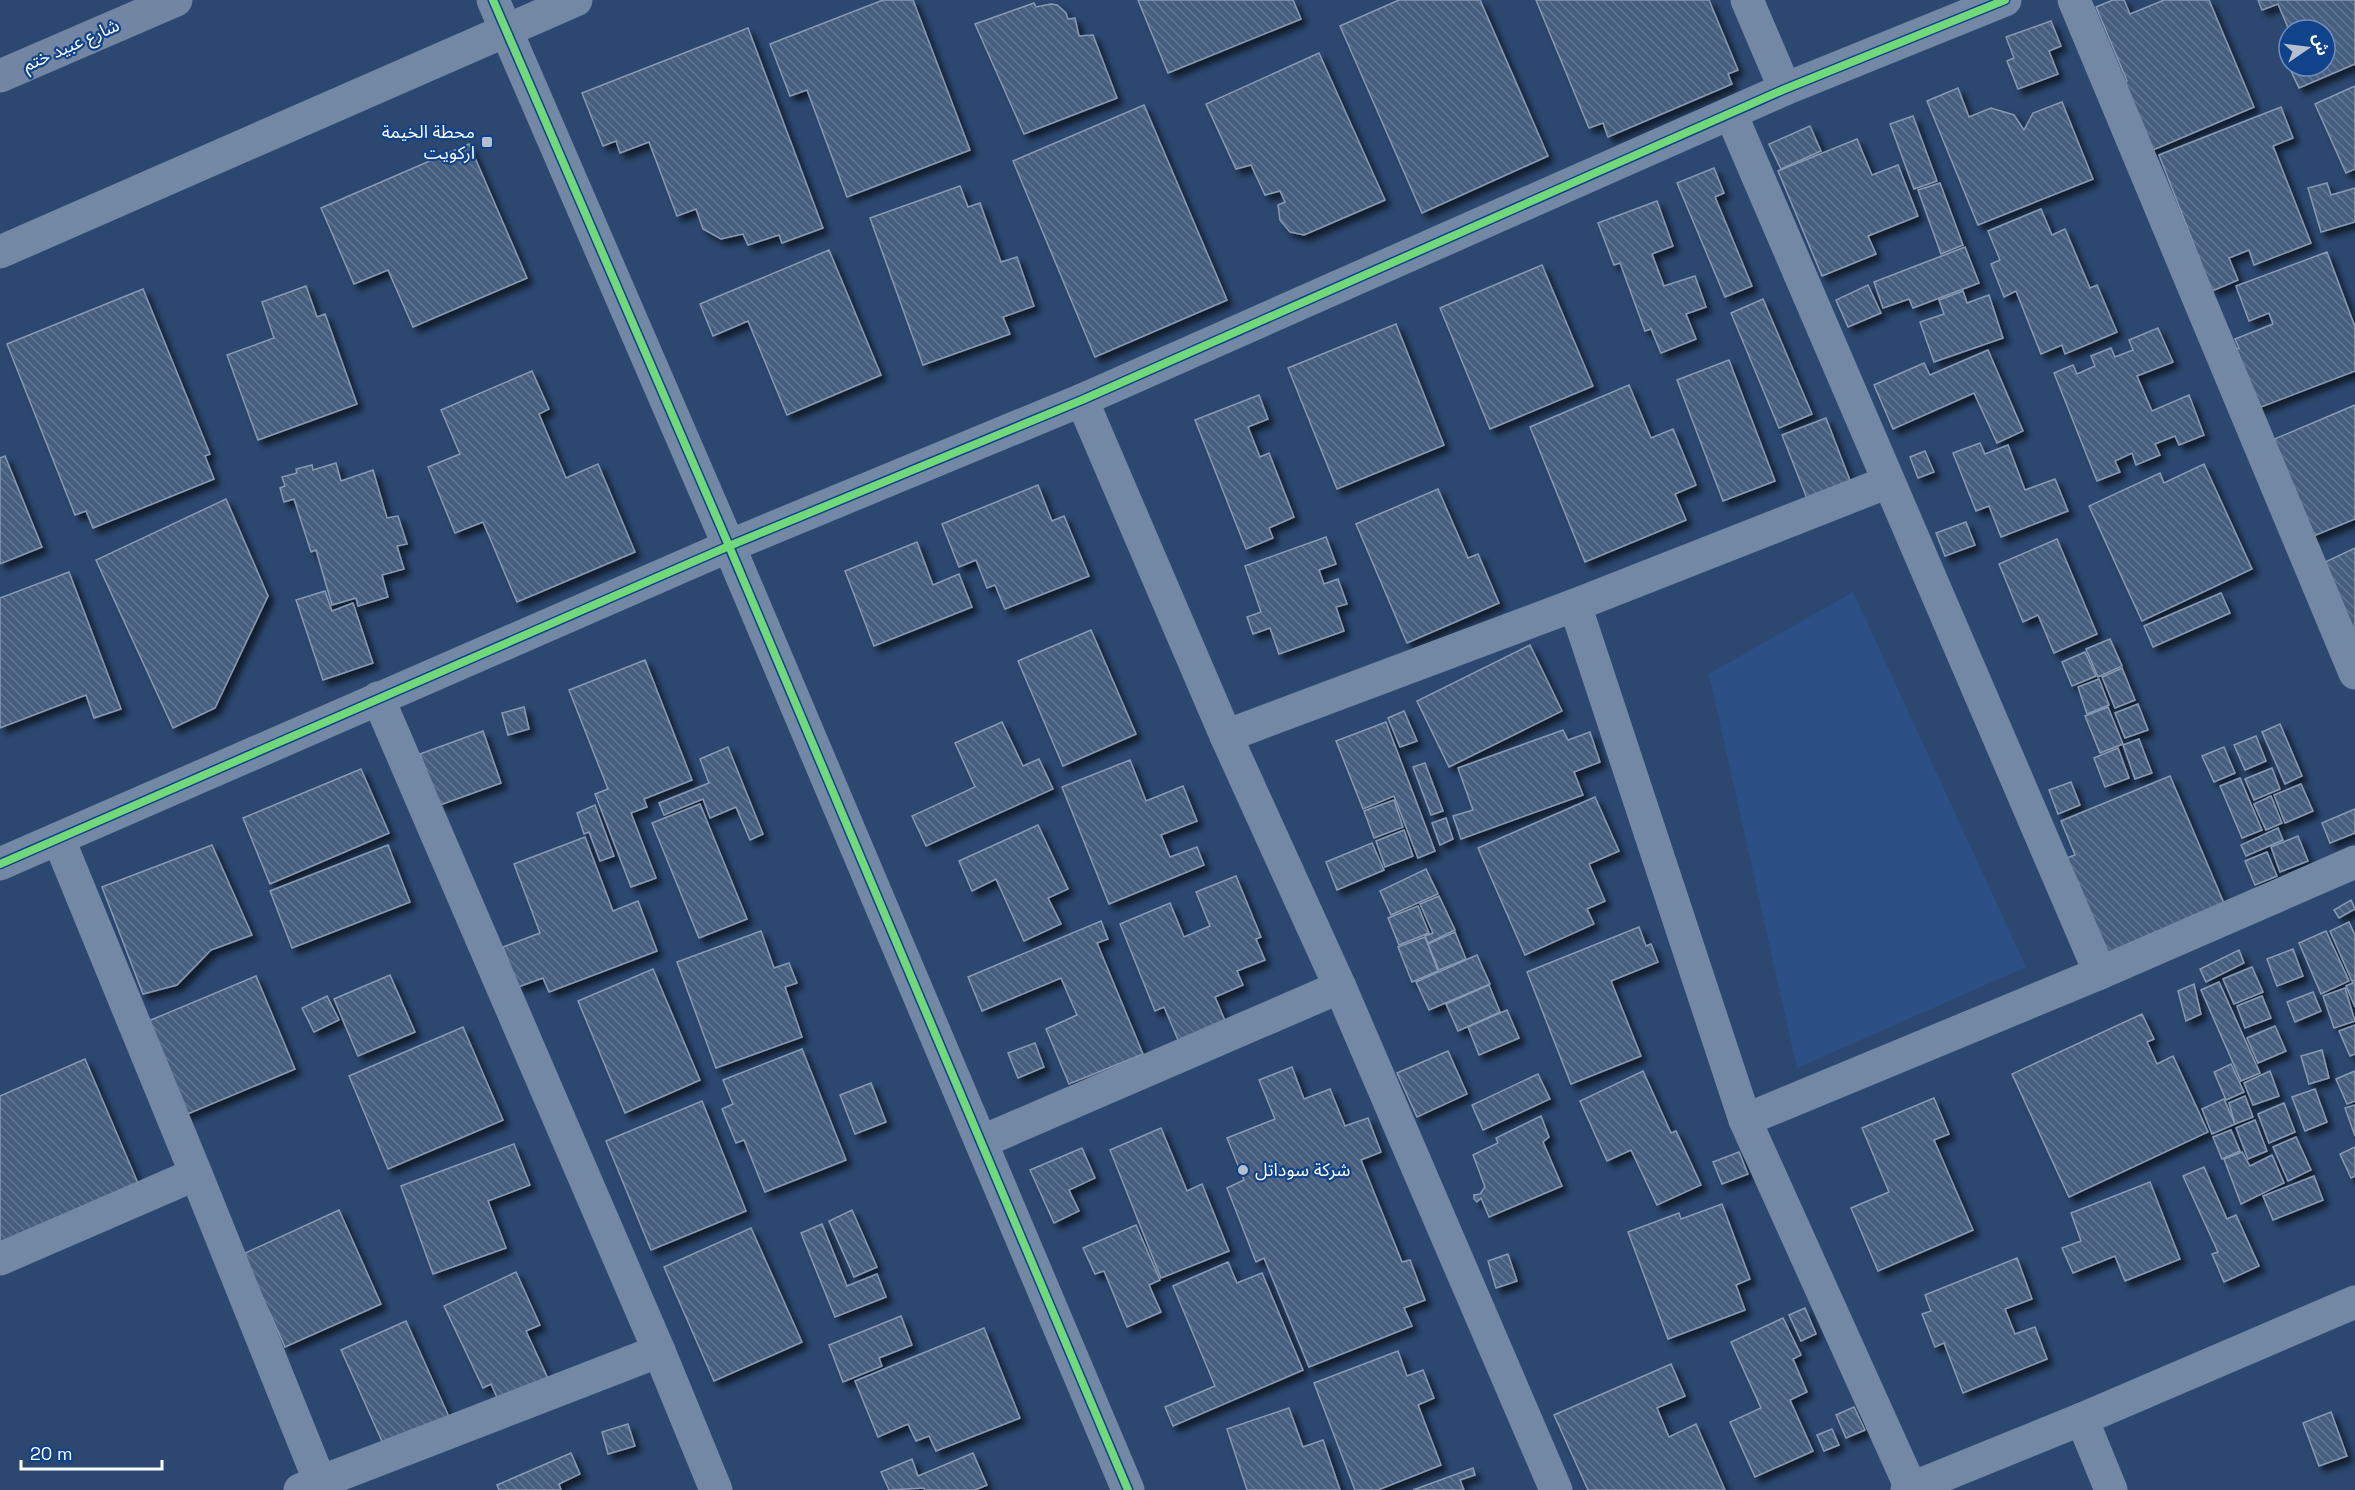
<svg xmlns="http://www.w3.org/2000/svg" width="2355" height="1490" font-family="'Space Grotesk','Noto Sans Arabic',sans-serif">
<defs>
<pattern id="building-back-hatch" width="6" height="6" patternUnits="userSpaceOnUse" patternTransform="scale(1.5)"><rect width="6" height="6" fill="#475e7e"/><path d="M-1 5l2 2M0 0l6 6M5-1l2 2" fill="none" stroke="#637691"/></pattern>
<filter id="shadow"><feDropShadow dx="5.5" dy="5.5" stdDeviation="3" flood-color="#0009"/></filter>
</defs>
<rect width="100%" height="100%" fill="#2c4870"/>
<!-- water -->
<path fill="#2c5085" d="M1853,592L2026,967L1797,1068L1709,674Z"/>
<!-- building -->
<g fill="url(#building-back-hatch)" stroke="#8799b3" stroke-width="1.5" filter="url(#shadow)">
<path d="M883,0H913L970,150L847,197L807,90L790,96L770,44Z"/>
<path d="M1138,0H1293L1301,19L1168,73Z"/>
<path d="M1399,0H1480L1548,156L1422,213L1340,26Z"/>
<path d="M1536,0H1709L1738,70L1728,74L1732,84L1608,137L1603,123L1589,128Z"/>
<path d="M2113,0H2124L2130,14L2164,0H2209L2254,107L2146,153L2117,86L2127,81L2096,7Z"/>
<path d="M2258,0H2355V64L2299,88L2289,67L2325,66V30H2289L2278,4L2262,10Z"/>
<path d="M1034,3L1036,7L1051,4L1057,5L1066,13L1068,19L1075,18L1079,36L1093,35L1117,98L1024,134L975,24Z"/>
<path d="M2051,21L2061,46L2049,51L2058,74L2018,89L2007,61L2014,58L2006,37Z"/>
<path d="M748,28L823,228L782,243L779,235L748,245L743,234L721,239L703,229L696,209L677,216L649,142L620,153L616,141L603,146L582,93Z"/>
<path d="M1319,53L1385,200L1304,235L1290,232L1280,220L1278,205L1285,202L1280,191L1265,195L1251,165L1236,169L1206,104Z"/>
<path d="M2355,86V169L2346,173L2315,104Z"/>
<path d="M1958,88L1969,117L1991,108L2014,115L2024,130L2033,113L2062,102L2093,179L1978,225L1927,101Z"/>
<path d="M1144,105L1227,300L1095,357L1013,161Z"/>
<path d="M2281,107L2293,138L2273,146L2311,243L2254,265L2249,250L2229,258L2238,280L2212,291L2159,155Z"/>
<path d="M1913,116L1937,181L1914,189L1890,124Z"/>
<path d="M1810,126L1821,151L1781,169L1769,144Z"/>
<path d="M1857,139L1872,175L1898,165L1918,216L1868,236L1876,254L1822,276L1778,171Z"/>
<path d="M469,144L527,278L413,327L388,270L354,284L321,208Z"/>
<path d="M1714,168L1724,193L1715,197L1752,286L1725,297L1677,183Z"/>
<path d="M1940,183L1963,245L1941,254L1918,190Z"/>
<path d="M2327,183L2331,195L2355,188V222L2321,232L2308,188Z"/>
<path d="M960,186L968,207L980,203L1001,262L1017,257L1034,306L1003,317L1010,334L923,365L870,218Z"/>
<path d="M1657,201L1673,246L1652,254L1664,286L1695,276L1706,307L1686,314L1696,339L1661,353L1651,329L1645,331L1620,263L1614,265L1598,223Z"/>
<path d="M2041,209L2052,235L2065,229L2090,288L2097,285L2117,332L2065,354L2062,345L2041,354L2016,291L2004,297L1991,264L2000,260L1988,231Z"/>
<path d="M1965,247L1979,283L1913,308L1909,299L1883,308L1874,282Z"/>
<path d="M829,250L881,375L787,415L748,321L713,336L700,304Z"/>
<path d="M2327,252L2355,327V371L2253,410L2231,351L2239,348L2235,339L2273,324L2269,313L2249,321L2236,286Z"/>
<path d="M1542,265L1593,386L1490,429L1440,308Z"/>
<path d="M1868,285L1881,313L1848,327L1836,300Z"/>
<path d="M306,286L317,317L325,314L357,404L258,440L227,355L274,338L262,302Z"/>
<path d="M143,289L210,454L205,456L214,479L93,528L86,511L75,515L7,344Z"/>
<path d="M1963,291L1967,303L1989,295L2003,338L1934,362L1920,322L1944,314L1939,300Z"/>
<path d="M1763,299L1812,414L1779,428L1731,313Z"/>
<path d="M1396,324L1444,445L1337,489L1288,368Z"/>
<path d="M2158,328L2173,362L2137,376L2152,411L2189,395L2204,435L2179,445L2175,436L2155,444L2160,455L2136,465L2132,453L2115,461L2120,472L2097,481L2054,373L2073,365L2077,374L2095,366L2091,356L2111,348L2115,357L2133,350L2129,340Z"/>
<path d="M1988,350L2023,431L1997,443L1974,393L1893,429L1874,385L1924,363L1930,375Z"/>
<path d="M1729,360L1775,481L1723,501L1677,380Z"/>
<path d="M532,371L549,409L539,414L566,478L598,464L635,552L517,602L483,522L455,533L428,467L460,454L441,410Z"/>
<path d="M1629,385L1651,438L1673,429L1696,485L1675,494L1686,520L1585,562L1530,427Z"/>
<path d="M1259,395L1268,419L1248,427L1260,457L1269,453L1294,517L1269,528L1273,538L1246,549L1195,420Z"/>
<path d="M2355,405V519L2311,537L2270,441Z"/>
<path d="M1826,418L1851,483L1808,501L1782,435Z"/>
<path d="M1980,443L1985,454L2008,445L2025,490L2055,479L2068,511L2001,537L1989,506L1976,511L1953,453Z"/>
<path d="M1925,451L1934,472L1918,478L1910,457Z"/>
<path d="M5,456L42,547L0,564V458Z"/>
<path d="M336,463L341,481L373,470L387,518L398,516L407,544L397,546L404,569L382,575L388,597L358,606L356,598L332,605L316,550L311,552L294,499L284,502L280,488L285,486L282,477L297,473L296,469L312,465L313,470Z"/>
<path d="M2204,464L2252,569L2142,621L2089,506L2160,473L2164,483Z"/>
<path d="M1038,485L1052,521L1064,516L1089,576L1005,609L995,585L987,588L976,560L959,567L942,524Z"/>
<path d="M1438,489L1468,558L1478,554L1499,603L1407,643L1356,524Z"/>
<path d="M226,499L268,596L215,708L173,728L96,560Z"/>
<path d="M1966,522L1975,545L1945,556L1936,533Z"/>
<path d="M1326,537L1336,564L1319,570L1324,584L1338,579L1347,604L1336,607L1344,631L1279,654L1270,628L1253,634L1247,617L1261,612L1245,566Z"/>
<path d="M2057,539L2097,634L2054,653L2038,615L2023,622L1999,564Z"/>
<path d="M917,542L933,585L959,574L972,607L874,646L845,571Z"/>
<path d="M2355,548V642L2321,564Z"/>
<path d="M69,572L121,709L94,718L86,695L0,728V598Z"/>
<path d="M325,591L332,611L353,603L373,663L323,680L296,600Z"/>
<path d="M2221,593L2230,613L2153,647L2144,626Z"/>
<path d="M1091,630L1136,734L1063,766L1018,661Z"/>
<path d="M2110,639L2122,666L2098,677L2086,649Z"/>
<path d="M1530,645L1562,711L1449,767L1417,701Z"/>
<path d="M2085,652L2096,676L2072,686L2062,662Z"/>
<path d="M645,660L692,780L644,799L647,807L631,813L656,878L631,887L595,794L608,789L569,690Z"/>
<path d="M2122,668L2135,700L2115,708L2102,677Z"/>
<path d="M2099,679L2109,705L2087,714L2078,687Z"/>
<path d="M2138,704L2148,730L2125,738L2115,713Z"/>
<path d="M524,707L529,729L508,735L502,713Z"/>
<path d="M2108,707L2123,744L2100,753L2085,716Z"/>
<path d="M1404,711L1417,741L1400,747L1388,718Z"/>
<path d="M1002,722L1023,766L1039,759L1053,789L926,846L912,816L975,787L955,743Z"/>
<path d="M1386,722L1435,851L1418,858L1394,796L1363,809L1336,741Z"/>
<path d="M2280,724L2302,776L2285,784L2262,732Z"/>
<path d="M1563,730L1568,740L1590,732L1600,762L1574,772L1583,795L1461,839L1453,816L1473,810L1458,768Z"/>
<path d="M483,731L501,783L440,805L420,754Z"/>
<path d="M2256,736L2266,761L2245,770L2234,745Z"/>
<path d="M2139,739L2152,773L2135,779L2123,745Z"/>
<path d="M728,747L763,834L750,840L736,807L710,818L703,799L664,815L659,803L709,783L700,759Z"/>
<path d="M2224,747L2235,773L2214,782L2202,756Z"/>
<path d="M2118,748L2129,778L2105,787L2094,758Z"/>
<path d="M1130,760L1146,801L1183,786L1197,821L1161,835L1170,857L1197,847L1204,865L1109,904L1062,787Z"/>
<path d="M1425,763L1443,811L1431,815L1413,767Z"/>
<path d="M2272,768L2280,789L2254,800L2245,779Z"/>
<path d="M361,769L389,833L270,884L243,818Z"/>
<path d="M2170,776L2226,908L2106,958L2064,859L2075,855L2061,821Z"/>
<path d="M2240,778L2262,830L2242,838L2220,786Z"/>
<path d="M2071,782L2080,805L2058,814L2049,790Z"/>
<path d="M2301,784L2313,811L2285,823L2274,795Z"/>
<path d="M2271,796L2282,823L2266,830L2254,804Z"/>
<path d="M1595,797L1619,851L1589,864L1605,901L1587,909L1594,924L1525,955L1478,848Z"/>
<path d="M1394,800L1403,827L1374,838L1364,811Z"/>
<path d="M700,804L747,919L699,938L652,823Z"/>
<path d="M595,805L614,856L600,861L589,832L584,834L577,813Z"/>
<path d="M2355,809V833L2330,843L2322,823Z"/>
<path d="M1446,818L1453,839L1440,845L1432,823Z"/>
<path d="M1038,825L1068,889L1048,898L1061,924L1024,941L996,879L972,891L959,861Z"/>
<path d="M2278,828L2283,840L2246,856L2241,845Z"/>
<path d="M1404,830L1413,856L1385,867L1376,841Z"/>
<path d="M2298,836L2308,861L2280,872L2271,847Z"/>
<path d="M585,837L613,911L638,901L657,951L549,992L543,978L518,987L503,947L540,933L514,864Z"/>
<path d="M1372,843L1384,870L1337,890L1326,862Z"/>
<path d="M212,845L252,935L211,950L177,985L143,994L102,887Z"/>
<path d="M388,845L410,902L292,948L270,891Z"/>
<path d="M2267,852L2277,876L2255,885L2245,861Z"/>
<path d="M1426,869L1438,894L1391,915L1380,891Z"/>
<path d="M1236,876L1261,937L1256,939L1265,960L1237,971L1243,985L1215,997L1226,1023L1179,1042L1164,1007L1155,1011L1120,924L1170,903L1184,937L1210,926L1196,892Z"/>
<path d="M1439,896L1455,930L1428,943L1425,936L1433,933L1420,904Z"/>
<path d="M2351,900L2355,909L2339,918L2334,910Z"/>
<path d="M1418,906L1429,933L1399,945L1388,918Z"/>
<path d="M1101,921L1108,939L1097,943L1143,1054L1069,1084L1046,1029L1077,1015L1061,978L982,1011L968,977Z"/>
<path d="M2349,922L2355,935V980L2352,981L2330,931Z"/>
<path d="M1639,927L1646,946L1651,944L1658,962L1611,981L1641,1056L1571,1084L1527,972Z"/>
<path d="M761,931L774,968L789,963L797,983L785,987L802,1037L716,1068L677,962Z"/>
<path d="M2326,931L2349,981L2321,994L2299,943Z"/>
<path d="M1455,932L1466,959L1439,970L1428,944Z"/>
<path d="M1425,937L1438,971L1412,982L1398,947Z"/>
<path d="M2293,949L2303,976L2277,986L2267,959Z"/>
<path d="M2239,950L2244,963L2206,982L2200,969Z"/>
<path d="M1477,955L1490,984L1429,1010L1416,982Z"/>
<path d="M2252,967L2263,992L2234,1004L2223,979Z"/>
<path d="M653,969L700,1080L625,1113L578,1001Z"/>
<path d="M390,975L415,1032L358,1056L334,999Z"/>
<path d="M256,976L295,1069L178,1118L139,1025Z"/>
<path d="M2219,982L2260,1073L2241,1081L2201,990Z"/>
<path d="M2355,982V1007L2346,986Z"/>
<path d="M2194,984L2201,1014L2186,1021L2178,991Z"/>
<path d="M1489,985L1500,1012L1458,1031L1446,1004Z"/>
<path d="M2345,988L2355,1021L2334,1028L2323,996Z"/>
<path d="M2313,992L2321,1011L2295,1022L2287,1002Z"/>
<path d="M327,996L339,1020L314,1032L302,1008Z"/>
<path d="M2262,996L2271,1018L2245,1028L2237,1006Z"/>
<path d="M1507,1010L1519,1038L1479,1055L1468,1027Z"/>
<path d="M2142,1014L2154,1039L2147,1042L2157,1064L2173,1056L2208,1132L2069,1197L2012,1074Z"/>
<path d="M2355,1025V1054L2350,1056L2339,1031Z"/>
<path d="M2275,1026L2286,1051L2258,1063L2247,1038Z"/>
<path d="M463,1027L503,1120L388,1169L349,1076Z"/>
<path d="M1035,1043L1044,1067L1018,1078L1008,1053Z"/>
<path d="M802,1049L846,1160L765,1192L744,1140L736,1143L722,1109L733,1104L723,1080Z"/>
<path d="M2322,1050L2329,1078L2309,1084L2301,1056Z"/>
<path d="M1448,1051L1467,1094L1417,1117L1397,1073Z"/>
<path d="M85,1059L140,1188L0,1249V1096Z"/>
<path d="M2231,1064L2244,1092L2226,1100L2214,1072Z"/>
<path d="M1292,1067L1304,1099L1330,1089L1345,1126L1368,1118L1381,1152L1361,1160L1402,1262L1410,1260L1425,1300L1404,1308L1412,1326L1309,1367L1264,1258L1256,1262L1227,1188L1244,1180L1227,1138L1275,1119L1259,1080Z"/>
<path d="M1643,1071L1671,1133L1676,1131L1701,1185L1657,1205L1631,1150L1607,1161L1580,1101Z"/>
<path d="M2270,1071L2279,1096L2253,1105L2244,1083Z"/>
<path d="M2355,1071V1101L2347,1104L2336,1079Z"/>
<path d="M1538,1074L1550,1099L1483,1130L1472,1105Z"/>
<path d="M871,1083L886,1122L855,1134L840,1095Z"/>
<path d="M2315,1089L2327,1122L2305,1131L2292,1097Z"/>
<path d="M2245,1096L2253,1117L2235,1124L2229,1103Z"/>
<path d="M1934,1098L1949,1134L1934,1140L1973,1230L1878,1271L1851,1208L1889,1192L1862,1128Z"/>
<path d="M2224,1099L2235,1124L2212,1134L2202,1109Z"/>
<path d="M702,1101L746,1211L651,1250L606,1141Z"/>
<path d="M2284,1103L2295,1132L2269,1143L2258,1114Z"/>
<path d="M2355,1105V1136L2345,1108Z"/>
<path d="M1541,1116L1549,1137L1543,1142L1562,1186L1489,1217L1481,1198L1477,1202L1474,1199V1195L1480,1194L1485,1187L1473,1155L1498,1143L1496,1138Z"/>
<path d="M2255,1120L2267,1151L2248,1159L2236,1128Z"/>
<path d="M1161,1128L1187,1191L1202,1184L1229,1251L1161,1278L1110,1150Z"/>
<path d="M2231,1130L2240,1151L2222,1159L2213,1137Z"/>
<path d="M2296,1137L2311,1170L2288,1181L2273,1147Z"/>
<path d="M514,1144L530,1185L488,1201L506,1248L433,1274L401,1186Z"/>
<path d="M2355,1147V1176L2351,1178L2340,1154Z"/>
<path d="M1082,1148L1095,1178L1069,1190L1079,1211L1054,1223L1030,1170Z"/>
<path d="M1739,1152L1748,1174L1722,1184L1713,1162Z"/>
<path d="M2242,1152L2250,1166L2272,1155L2284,1183L2241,1204L2224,1159Z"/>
<path d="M2204,1167L2227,1219L2236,1215L2259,1266L2224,1282L2212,1254L2218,1252L2183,1176Z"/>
<path d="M2314,1176L2323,1200L2273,1220L2263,1196Z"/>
<path d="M2150,1182L2180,1259L2125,1281L2115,1256L2073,1273L2062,1248L2081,1241L2071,1213Z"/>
<path d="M1722,1204L1750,1279L1736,1285L1745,1310L1668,1339L1628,1232L1679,1213L1681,1219Z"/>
<path d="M339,1210L381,1304L285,1347L243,1254Z"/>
<path d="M852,1210L877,1267L854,1277L829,1221Z"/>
<path d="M822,1224L847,1286L877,1274L886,1297L835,1317L801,1233Z"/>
<path d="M1136,1225L1160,1280L1149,1285L1161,1312L1127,1327L1104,1271L1095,1274L1083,1248Z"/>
<path d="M751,1228L802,1342L714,1381L664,1267Z"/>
<path d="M1508,1254L1517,1281L1496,1288L1488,1261Z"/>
<path d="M2017,1258L2032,1299L2005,1309L2015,1334L2035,1327L2047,1359L1963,1393L1944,1343L1935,1347L1922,1314L1931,1311L1925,1295Z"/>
<path d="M1228,1262L1237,1283L1262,1273L1303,1370L1173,1426L1165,1407L1215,1386L1173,1286Z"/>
<path d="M516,1272L540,1325L526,1331L550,1383L501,1406L491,1384L483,1388L444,1306Z"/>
<path d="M1805,1308L1816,1334L1801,1341L1789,1315Z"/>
<path d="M901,1316L912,1345L879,1358L882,1366L843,1382L829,1345Z"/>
<path d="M1783,1318L1801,1355L1793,1359L1807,1392L1790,1400L1813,1451L1755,1477L1730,1422L1761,1408L1731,1342Z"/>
<path d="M406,1321L450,1419L385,1448L341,1350Z"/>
<path d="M984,1328L1020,1418L936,1451L929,1436L916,1441L908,1424L878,1437L855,1381Z"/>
<path d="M1398,1351L1407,1376L1423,1370L1434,1398L1418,1405L1441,1465L1378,1490H1355L1314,1383Z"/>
<path d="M1671,1364L1685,1396L1657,1408L1669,1437L1696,1424L1725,1490H1588L1554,1415Z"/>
<path d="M1854,1407L1865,1430L1846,1438L1836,1415Z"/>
<path d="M1289,1408L1303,1447L1323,1440L1340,1490H1247L1227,1429Z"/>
<path d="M2331,1412L2347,1456L2319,1466L2303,1423Z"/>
<path d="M628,1424L635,1446L608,1454L602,1432Z"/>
<path d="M1832,1429L1839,1445L1824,1451L1817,1435Z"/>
<path d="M571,1453L580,1474L559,1484L561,1490H499L497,1485Z"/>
<path d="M973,1453L987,1485L975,1490H925L924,1488L889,1490L881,1472L912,1459L918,1476Z"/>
<path d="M1473,1468L1475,1475L1460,1480L1464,1490H1413Z"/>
</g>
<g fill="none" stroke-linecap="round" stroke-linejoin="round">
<!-- minor -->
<g stroke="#7388a4" stroke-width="33">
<path d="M493,0L729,546L1128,1490"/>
<path d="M1747,0L1785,89"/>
<path d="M2074,0L2355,673"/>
<path d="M1731,114L2100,973"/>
<path d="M0,252L576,0"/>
<path d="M1082,400L1226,736L1340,987L1556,1490"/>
<path d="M1575,605L1745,1120L1911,1488"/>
<path d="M378,698L659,1351L716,1490"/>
<path d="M1226,736L1575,605L1888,482"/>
<path d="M59,840L196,1174L320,1482"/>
<path d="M0,864L729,546L1082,400L1785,89L2005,0"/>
<path d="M1745,1120L2100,973L2355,862"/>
<path d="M981,1142L1340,987"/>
<path d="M0,1259L196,1174"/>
<path d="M2082,1419L2111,1490"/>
<path d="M300,1490L659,1351"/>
<path d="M1907,1490L2082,1419L2355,1302"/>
</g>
<!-- primary -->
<path stroke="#7286a3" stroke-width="33" d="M0,76L176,0"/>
<!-- cycleway casing -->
<g stroke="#10438c" stroke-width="11">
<g id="cycleway">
<path d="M493,0L729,546L1128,1490"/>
<path d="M0,864L729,546L1082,400L1785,89L2005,0"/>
</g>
</g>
<!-- cycleway -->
<use href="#cycleway" stroke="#71d979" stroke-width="8"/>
</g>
<!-- markers -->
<g fill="#b5bfcd" stroke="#10438c" stroke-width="2">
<rect x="481" y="136" width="12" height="12" rx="3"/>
<circle cx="1243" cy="1170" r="6"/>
</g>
<g text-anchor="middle" stroke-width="4.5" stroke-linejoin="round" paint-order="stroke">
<!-- street labels -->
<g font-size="18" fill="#fff" stroke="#10438c">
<text transform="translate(71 45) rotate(-24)" y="6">شارع عبيد ختم</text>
</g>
<!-- poi labels -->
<g font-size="18" fill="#fff" stroke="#10438c" text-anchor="end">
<text x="475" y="138">محطة الخيمة<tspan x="475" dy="21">اركويت</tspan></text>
<text x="1255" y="1176" text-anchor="start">شركة سوداتل</text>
</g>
</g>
<!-- north arrow -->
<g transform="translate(2307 48) rotate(76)"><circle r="28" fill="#10438c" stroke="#708eba" stroke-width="1.5"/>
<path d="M0-4.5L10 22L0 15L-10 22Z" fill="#b5bfcd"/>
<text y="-9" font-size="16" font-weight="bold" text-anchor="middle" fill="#ffffff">ش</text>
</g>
<!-- scale -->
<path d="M21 1460v9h141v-9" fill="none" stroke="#ffffff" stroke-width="3"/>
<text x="30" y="1460" font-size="18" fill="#ffffff" stroke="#10438c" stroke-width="4.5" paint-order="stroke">20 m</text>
</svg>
